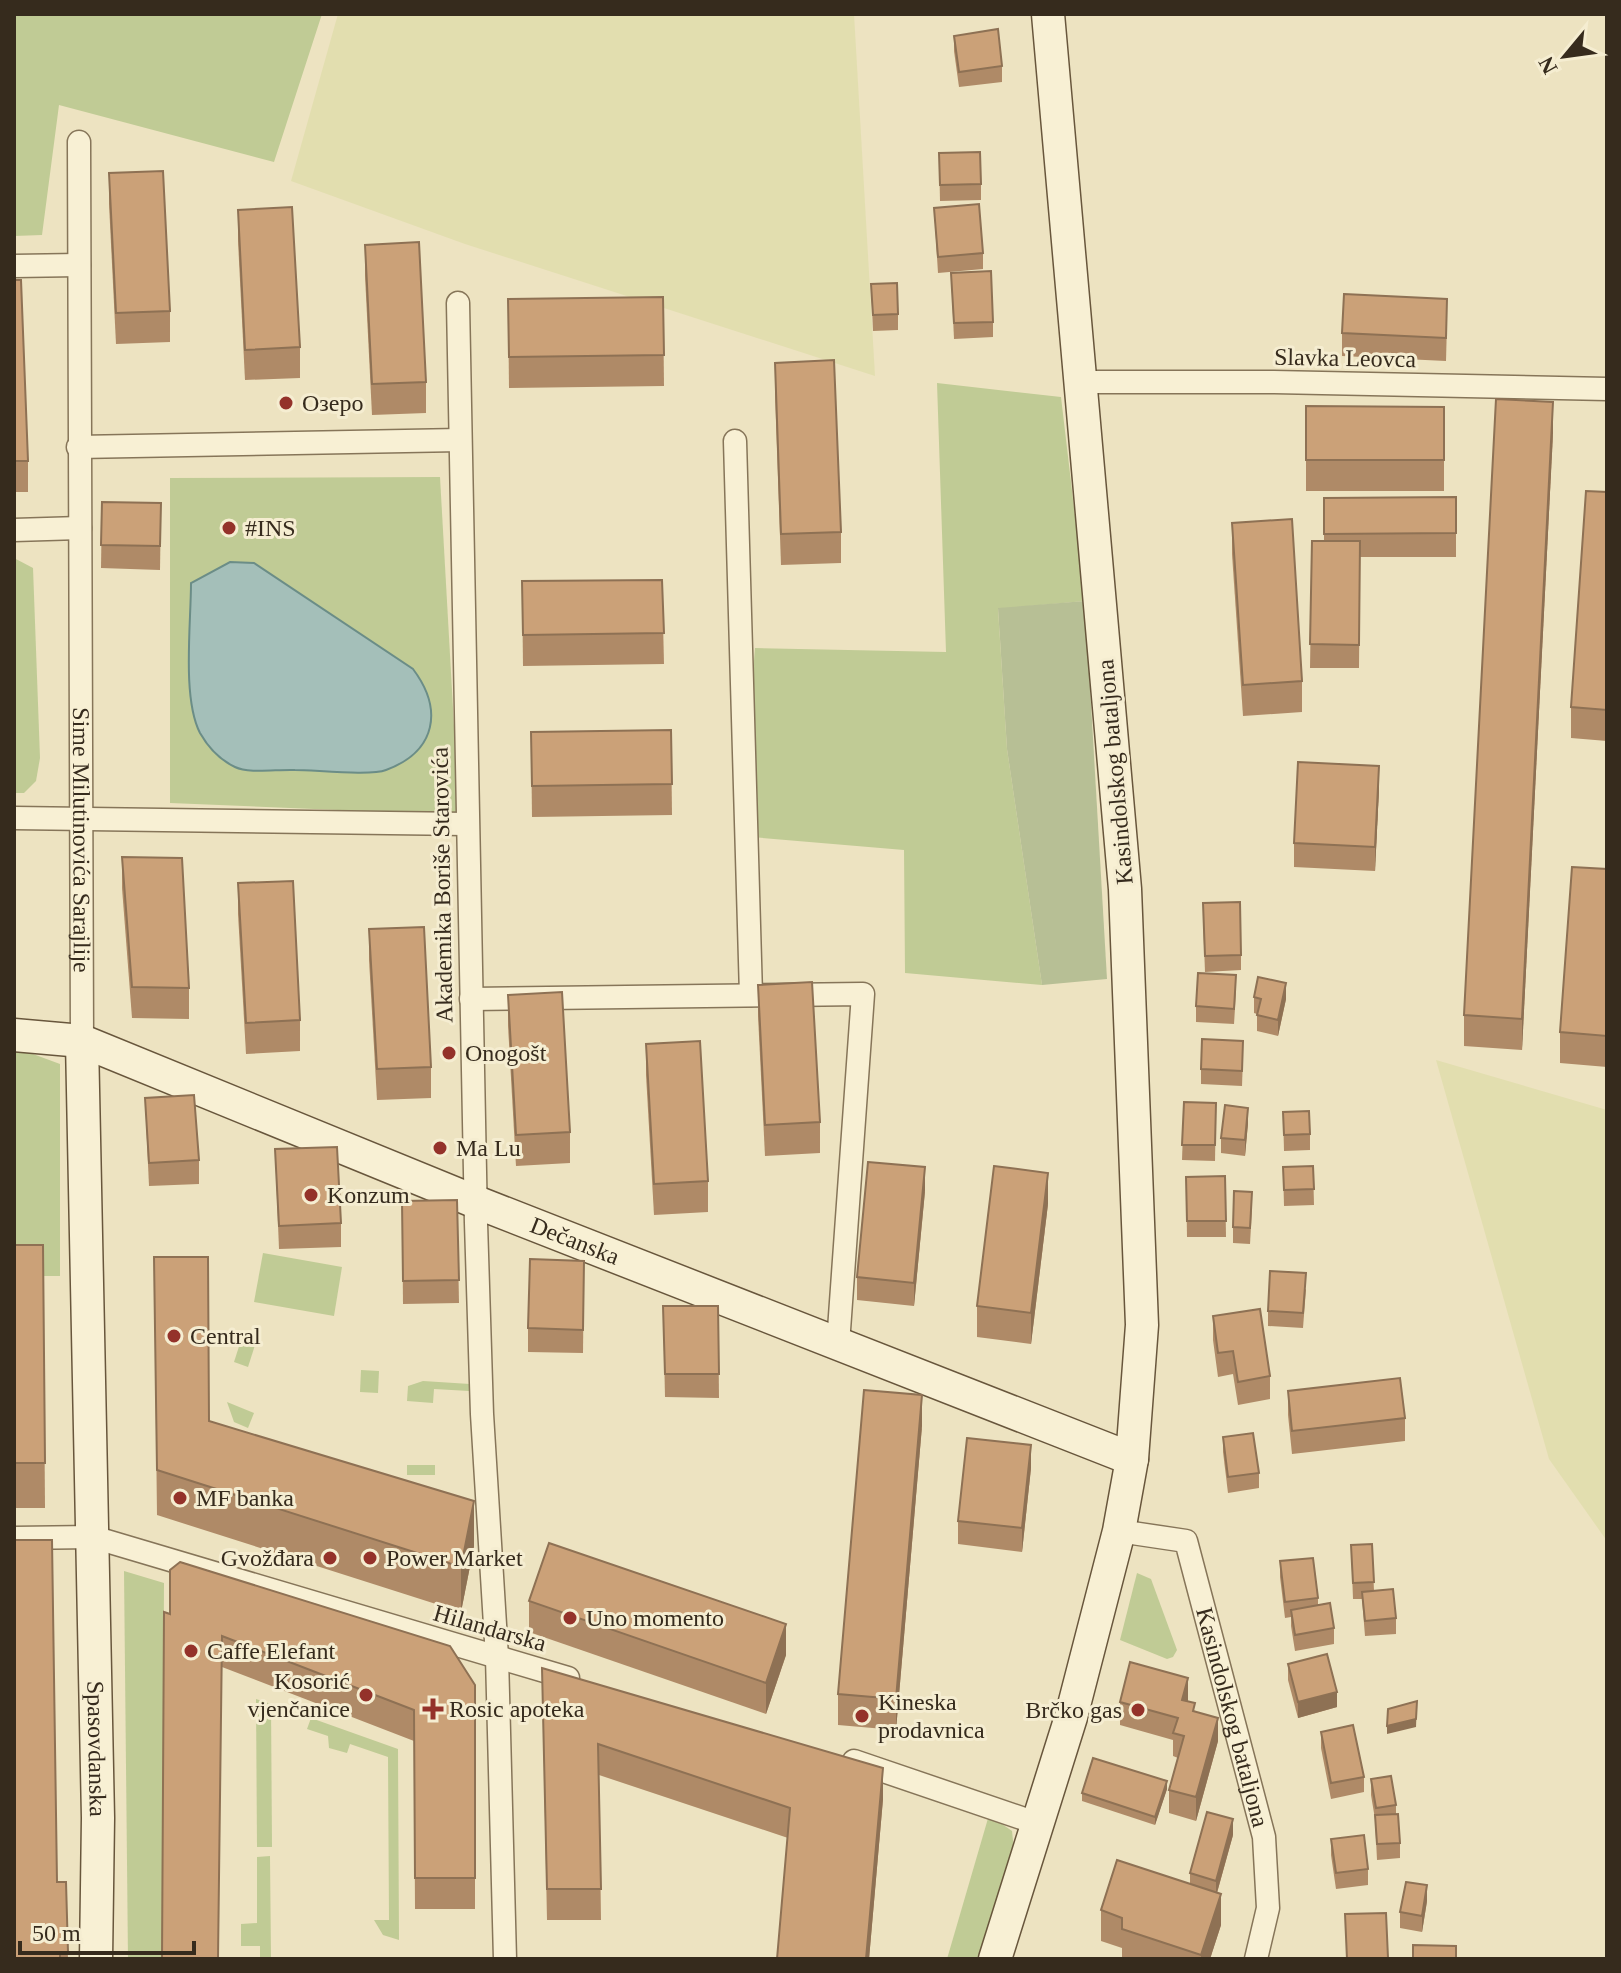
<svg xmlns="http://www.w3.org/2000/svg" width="1621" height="1973" font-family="'Times New Roman',serif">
<rect width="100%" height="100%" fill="#ede3c1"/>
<!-- farmland -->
<g fill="#e2deaf">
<path d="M338,14H854L875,376L465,244L291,181Z"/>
<path d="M1436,1060L1607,1110V1541L1549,1459Z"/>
</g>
<!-- green -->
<g fill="#c0cb95">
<path d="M14,14H322L274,162L59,105L42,235L14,236Z"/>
<path d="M937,383L1061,397L1085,601L998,609L1007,749L1042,985L905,973L904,850L740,836L755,648L946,652Z"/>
<path d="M440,477L459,815L170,803V478Z"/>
<path d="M14,558L33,568L40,758L36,781L24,793H14Z"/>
<path d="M14,1047L60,1064V1276H14Z"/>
<path d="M263,1253L342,1267L334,1316L254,1302Z"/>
<path d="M243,1334L257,1339L248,1367L234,1362Z"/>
<path d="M361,1370L379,1371L378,1393L360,1392Z"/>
<path d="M423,1381L470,1384L469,1391L434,1389L433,1403L407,1401L408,1386Z"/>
<path d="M227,1402L254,1413L248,1428L234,1422Z"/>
<rect x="407" y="1465" width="28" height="10"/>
<path d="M124,1571L164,1583L162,1959H128Z"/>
<path d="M1137,1573L1151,1579L1177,1650L1173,1657L1167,1659L1120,1640Z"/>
<path d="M256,1699L271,1704L272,1847H257Z"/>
<path d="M311,1718L398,1749L399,1940L383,1935L374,1920H389L388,1757L350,1744L347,1753L329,1748L328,1736L307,1729Z"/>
<path d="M989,1815L1012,1831L1015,1860L985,1959H947Z"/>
<path d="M270,1856L271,1959H260V1946H241V1924L257,1923V1857Z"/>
</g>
<!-- cemetery -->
<path fill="#b7bf95" d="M1085,601L1107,979L1042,985L1007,749L998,608Z"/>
<!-- water -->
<path fill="#a4bfb9" stroke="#6b8d87" stroke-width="2" d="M230,562L254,563L413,669C443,709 437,751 386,770C371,776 315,770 295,770C278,769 249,774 235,767C220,760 208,747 200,733C182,698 191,624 191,583Z"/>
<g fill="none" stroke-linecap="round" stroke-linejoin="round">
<!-- street casing -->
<g stroke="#867559" stroke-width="25">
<g id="street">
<path id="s1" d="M79,142L82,1041"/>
<path d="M14,266L79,265"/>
<path d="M458,303L476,1223L482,1414L497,1657L505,1959"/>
<path d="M1082,382H1274L1607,389"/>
<path d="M735,441L751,995"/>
<path d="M78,447L460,440"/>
<path d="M14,530L80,528"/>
<path d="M14,818L466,824"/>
<path d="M471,999L863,994L838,1344"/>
<path id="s2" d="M1119,1531L1186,1541L1264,1837L1268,1908L1256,1959"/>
<path d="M14,1538L93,1537L568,1678"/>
<path d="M854,1761L1039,1824"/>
</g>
</g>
<!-- secondary casing -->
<g stroke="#68563c" stroke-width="35">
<g id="secondary">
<path id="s3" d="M14,1035L82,1041L476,1202L1132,1459"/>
<path id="s4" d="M82,1041L98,1818L96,1959"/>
<path d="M995,1959L1071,1717L1119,1531L1132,1459L1142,1325L1125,889L1048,14"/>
</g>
</g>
<!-- street -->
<use href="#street" stroke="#f8f0d4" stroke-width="22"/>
<!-- secondary -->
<use href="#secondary" stroke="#f8f0d4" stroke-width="32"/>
</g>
<!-- wall -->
<g fill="#af8a67">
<path d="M954,36L1002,66V82L959,87L954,51Z"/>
<path d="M939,153L981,184V200L940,201Z"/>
<path d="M109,173L170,311V342L116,344L109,204Z"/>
<path d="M934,208L983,253V269L938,273Z"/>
<path d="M238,210L300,347V378L245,380L238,241Z"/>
<path d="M365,245L426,382V413L372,415L365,276Z"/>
<path d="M951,273L993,322V337L954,339Z"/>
<path d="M14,280L28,461V492H14Z"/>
<path d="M871,284L898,314V330L873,331Z"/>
<path d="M663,297L664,386L509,388L508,299Z"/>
<path d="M1447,323L1446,361L1342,356V333Z"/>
<path d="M775,363L841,532V563L781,565L775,394Z"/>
<path d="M1306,406L1444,407V491H1306Z"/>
<path d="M1553,433L1522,1050L1464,1046V1015Z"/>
<path d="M1607,492V741L1571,738V707Z"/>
<path d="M1456,497V557H1360L1359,668H1310L1312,541H1324V498Z"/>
<path d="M102,502L161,503L160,570L101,568Z"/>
<path d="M1232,523L1302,681V712L1243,716L1232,554Z"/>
<path d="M662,580L664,664L523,666L522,581Z"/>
<path d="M671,730L672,815L532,817L531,732Z"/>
<path d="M1379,789L1375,871L1294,867V843Z"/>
<path d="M122,857L189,988V1019L132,1018L122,888Z"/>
<path d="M1607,869V1067L1560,1063V1032Z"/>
<path d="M238,883L300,1020V1051L246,1054L238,914Z"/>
<path d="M1203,919L1241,955V970L1205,972Z"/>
<path d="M369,929L431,1067V1098L377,1100L369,960Z"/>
<path d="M758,985L820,1122V1153L765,1156L758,1016Z"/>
<path d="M1236,991L1234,1024L1196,1022V1006Z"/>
<path d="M508,995L570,1132V1163L516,1166L508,1026Z"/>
<path d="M1254,997L1286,999L1278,1036L1257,1031V1014L1254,1013Z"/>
<path d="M646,1044L708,1181V1212L654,1215L646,1075Z"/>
<path d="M1243,1057L1242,1086L1201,1084V1069Z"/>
<path d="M145,1098L199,1160V1184L149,1186Z"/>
<path d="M1184,1102L1216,1103L1215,1161L1182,1160Z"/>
<path d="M1283,1112L1310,1134V1150L1284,1151Z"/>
<path d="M1248,1123L1245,1156L1221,1153V1138Z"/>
<path d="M275,1149L341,1223V1247L279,1249Z"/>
<path d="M1313,1166L1314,1205L1284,1206L1283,1167Z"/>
<path d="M1225,1176L1226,1237H1187L1186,1177Z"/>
<path d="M925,1191L914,1306L857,1300V1277Z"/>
<path d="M457,1200L459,1303L403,1304L402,1201Z"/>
<path d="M1048,1204L1031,1344L977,1337V1306Z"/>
<path d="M1252,1208L1250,1244L1233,1243V1227Z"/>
<path d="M14,1245H43L45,1508H14Z"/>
<path d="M154,1257L209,1421L474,1546L461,1612L157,1515Z"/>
<path d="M584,1261L583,1353L528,1352V1328Z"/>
<path d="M1306,1289L1303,1328L1268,1326V1311Z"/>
<path d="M663,1306H718L719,1398L665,1397Z"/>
<path d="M1213,1316L1270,1376V1399L1238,1405L1233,1374L1218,1377L1213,1340Z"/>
<path d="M1288,1391L1405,1418V1441L1292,1454L1288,1415Z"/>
<path d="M922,1426L896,1730L838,1725V1694Z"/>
<path d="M1223,1437L1259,1473V1488L1228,1493L1223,1452Z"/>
<path d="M1031,1468L1022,1552L958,1544V1521Z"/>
<path d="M1372,1544L1374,1591L1396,1618V1634L1365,1636L1362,1599H1353L1351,1545Z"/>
<path d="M1280,1561L1318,1598V1605L1334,1628V1644L1295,1651L1291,1626V1617L1285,1618L1280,1577Z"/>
<path d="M529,1601L786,1655L766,1714L529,1632Z"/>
<path d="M170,1614L475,1685V1909H415L414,1741L222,1667Z"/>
<path d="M1288,1664L1337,1707L1298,1718L1288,1680Z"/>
<path d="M542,1668L883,1799L869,1959H777L788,1838L599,1775L601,1920H547Z"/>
<path d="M1120,1702H1188L1218,1741L1196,1821L1169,1813V1790L1178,1758L1173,1756V1740L1120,1725Z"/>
<path d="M1321,1732L1364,1777V1792L1331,1799L1321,1748Z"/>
<path d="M1371,1779L1396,1805V1814L1400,1843V1858L1377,1860L1375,1819L1371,1795Z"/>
<path d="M1167,1789L1155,1825L1082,1801V1793Z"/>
<path d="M1233,1835L1217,1893L1221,1925L1210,1959H1122V1948L1101,1941V1910L1190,1884V1873Z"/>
<path d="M1331,1839L1368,1869V1885L1336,1889L1331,1855Z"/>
<path d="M57,1882H66L68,1959H14Z"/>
<path d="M1427,1901L1422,1932L1400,1928V1912Z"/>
</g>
<!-- shaded-wall -->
<g fill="#8e7154">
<path d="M1553,402V433L1522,1050V1019Z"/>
<path d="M1379,766V789L1375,871V847Z"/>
<path d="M1286,983V999L1278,1036V1020Z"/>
<path d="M1248,1108V1123L1245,1156V1140Z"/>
<path d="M925,1167V1191L914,1306V1283Z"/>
<path d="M1048,1173V1204L1031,1344V1313Z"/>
<path d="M922,1395V1426L896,1730V1699Z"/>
<path d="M1031,1445V1468L1022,1552V1528Z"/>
<path d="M474,1501V1546L461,1612V1567Z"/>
<path d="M786,1624V1655L766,1714V1683Z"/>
<path d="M1188,1678V1701L1182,1700Z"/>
<path d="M1337,1692V1707L1298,1718V1702Z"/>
<path d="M1417,1701L1416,1727L1387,1734V1726Z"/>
<path d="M1218,1718V1741L1196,1821V1797Z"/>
<path d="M883,1768V1799L869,1959H866Z"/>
<path d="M1167,1781V1789L1155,1825V1817Z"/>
<path d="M1233,1819V1835L1216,1896V1881Z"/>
<path d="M1427,1885V1901L1422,1932V1916Z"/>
<path d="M1221,1894V1925L1210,1959H1201V1955Z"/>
</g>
<!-- building -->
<g fill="#cba178" stroke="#8e7154" stroke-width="2">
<path d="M998,29L1002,66L959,72L954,36Z"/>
<path d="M980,152L981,184L940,185L939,153Z"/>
<path d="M163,171L170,311L116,313L109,173Z"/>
<path d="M979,204L983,253L938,257L934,208Z"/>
<path d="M292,207L300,347L245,350L238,210Z"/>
<path d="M419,242L426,382L372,384L365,245Z"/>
<path d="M991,271L993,322L954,323L951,273Z"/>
<path d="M14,280H21L28,461H14Z"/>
<path d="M897,283L898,314L873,315L871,284Z"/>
<path d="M1344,294L1447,299L1446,338L1342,333Z"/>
<path d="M663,297L664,355L509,357L508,299Z"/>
<path d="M834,360L841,532L781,534L775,363Z"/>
<path d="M1496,399L1553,402L1522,1019L1464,1015Z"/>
<path d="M1306,406L1444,407V460H1306Z"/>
<path d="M1586,491L1607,492V710L1571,707Z"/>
<path d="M1456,497V533L1324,534V498Z"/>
<path d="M102,502L161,503L160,546L101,545Z"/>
<path d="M1292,519L1302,681L1243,685L1232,523Z"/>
<path d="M1312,541H1360L1359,645L1310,644Z"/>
<path d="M662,580L664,633L523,635L522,581Z"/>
<path d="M671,730L672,784L532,786L531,732Z"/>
<path d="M1298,762L1379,766L1375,847L1294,843Z"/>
<path d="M122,857L182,858L189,988L132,987Z"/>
<path d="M1572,867L1607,869V1036L1560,1032Z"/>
<path d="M293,881L300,1020L246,1023L238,883Z"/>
<path d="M1240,902L1241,955L1205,956L1203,903Z"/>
<path d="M424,927L431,1067L377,1069L369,929Z"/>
<path d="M1198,973L1236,975L1234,1009L1196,1006Z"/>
<path d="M1258,977L1286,983L1278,1020L1257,1015L1261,999L1254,997Z"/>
<path d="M812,982L820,1122L765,1125L758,985Z"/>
<path d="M562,992L570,1132L516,1135L508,995Z"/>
<path d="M1202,1039L1243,1041L1242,1071L1201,1069Z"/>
<path d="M700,1041L708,1181L654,1184L646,1044Z"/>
<path d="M194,1095L199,1160L149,1163L145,1098Z"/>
<path d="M1184,1102L1216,1103L1215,1145H1182Z"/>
<path d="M1225,1105L1248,1108L1245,1140L1221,1138Z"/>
<path d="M1309,1111L1310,1134L1284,1135L1283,1112Z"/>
<path d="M337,1147L341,1223L279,1226L275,1149Z"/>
<path d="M868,1162L925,1167L914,1283L857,1277Z"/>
<path d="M994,1166L1048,1173L1031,1313L977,1306Z"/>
<path d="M1313,1166L1314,1189L1284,1190L1283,1167Z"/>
<path d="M1225,1176L1226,1221H1187L1186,1177Z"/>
<path d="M1234,1191L1252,1192L1250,1228L1233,1227Z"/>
<path d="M457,1200L459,1280L403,1281L402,1201Z"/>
<path d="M14,1245H43L45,1463H14Z"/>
<path d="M154,1257H208L209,1421L474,1501L461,1567L157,1470Z"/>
<path d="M530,1259L584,1261L583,1330L528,1328Z"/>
<path d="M1270,1271L1306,1273L1303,1313L1268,1311Z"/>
<path d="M663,1306H718L719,1374H665Z"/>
<path d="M1260,1309L1270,1376L1238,1382L1233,1351L1218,1353L1213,1316Z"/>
<path d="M1400,1378L1405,1418L1292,1431L1288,1391Z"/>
<path d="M864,1390L922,1395L896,1699L838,1694Z"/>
<path d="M1253,1433L1259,1473L1228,1477L1223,1437Z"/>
<path d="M967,1438L1031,1445L1022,1528L958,1521Z"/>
<path d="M14,1540H52L57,1882H66L68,1952H60V1959H14Z"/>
<path d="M549,1543L786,1624L766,1683L529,1601Z"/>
<path d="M1372,1544L1374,1582L1353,1583L1351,1545Z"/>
<path d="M1313,1558L1318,1598L1285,1602L1280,1561Z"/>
<path d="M180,1562L450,1646L475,1685V1878H415L414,1710L222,1636L218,1959H162L164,1612L170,1614V1570Z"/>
<path d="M1393,1589L1396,1618L1365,1621L1362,1592Z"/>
<path d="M1330,1603L1334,1628L1295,1635L1291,1610Z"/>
<path d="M1327,1654L1337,1692L1298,1702L1288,1664Z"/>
<path d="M1130,1662L1188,1678L1182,1700L1195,1703L1193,1711L1218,1718L1196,1797L1169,1790L1184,1736L1173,1733L1178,1718L1120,1702Z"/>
<path d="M542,1668L883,1768L866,1959H777L790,1808L598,1744L601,1889H547Z"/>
<path d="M1417,1701L1416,1719L1387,1726L1388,1709Z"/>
<path d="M1353,1725L1364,1777L1331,1783L1321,1732Z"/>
<path d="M1093,1758L1167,1781L1155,1817L1082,1793Z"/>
<path d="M1391,1776L1396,1805L1376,1808L1371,1779Z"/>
<path d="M1207,1812L1233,1819L1216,1881L1190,1873Z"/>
<path d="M1398,1814L1400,1843L1377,1844L1375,1815Z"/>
<path d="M1364,1835L1368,1869L1336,1873L1331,1839Z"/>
<path d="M1117,1860L1221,1894L1201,1955L1122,1929V1918L1101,1910Z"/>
<path d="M1406,1882L1427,1885L1422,1916L1400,1912Z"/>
<path d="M1386,1913L1388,1958L1347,1959L1345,1914Z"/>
<path d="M1413,1945L1456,1946V1959H1413Z"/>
</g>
<!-- markers -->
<g fill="#94322a" stroke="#f5edd1" stroke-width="3">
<circle cx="286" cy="403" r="8"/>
<circle cx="229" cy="528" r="8"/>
<circle cx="449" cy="1053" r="8"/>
<circle cx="440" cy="1148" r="8"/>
<circle cx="311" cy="1195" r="8"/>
<circle cx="174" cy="1336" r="8"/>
<circle cx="180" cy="1498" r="8"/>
<circle cx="330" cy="1558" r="8"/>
<circle cx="370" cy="1558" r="8"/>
<circle cx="570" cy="1618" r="8"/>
<circle cx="191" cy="1651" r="8"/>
<circle cx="366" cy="1695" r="8"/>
<path d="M429 1697h8v8h8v8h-8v8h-8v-8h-8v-8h8z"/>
<circle cx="1138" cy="1710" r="8"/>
<circle cx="862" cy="1716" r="8"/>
</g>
<g text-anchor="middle" stroke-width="6" stroke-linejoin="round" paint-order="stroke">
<!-- street labels -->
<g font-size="24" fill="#362b1d" stroke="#f5edd1">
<text transform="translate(1345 358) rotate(1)" y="8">Slavka Leovca</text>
<text transform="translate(1115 772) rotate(-95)" y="8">Kasindolskog bataljona</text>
<text dy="8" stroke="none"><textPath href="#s1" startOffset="698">Sime Milutinovića Sarajlije</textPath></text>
<text transform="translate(442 885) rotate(-91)" y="8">Akademika Boriše Starovića</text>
<text dy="8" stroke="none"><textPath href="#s3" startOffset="600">Dečanska</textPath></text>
<text transform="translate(490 1628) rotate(16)" y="8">Hilandarska</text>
<text dy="8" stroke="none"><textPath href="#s2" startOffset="250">Kasindolskog bataljona</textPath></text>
<text dy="8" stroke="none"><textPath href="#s4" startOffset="708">Spasovdanska</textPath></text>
</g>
<!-- poi labels -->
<g font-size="24" fill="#362b1d" stroke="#f5edd1" text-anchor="start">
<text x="302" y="411">Озеро</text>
<text x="245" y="536">#INS</text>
<text x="465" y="1061">Onogošt</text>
<text x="456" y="1156">Ma Lu</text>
<text x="327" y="1203">Konzum</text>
<text x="190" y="1344">Central</text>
<text x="196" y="1506">MF banka</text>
<text x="314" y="1566" text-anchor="end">Gvožđara</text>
<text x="386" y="1566">Power Market</text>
<text x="586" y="1626">Uno momento</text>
<text x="207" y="1659">Caffe Elefant</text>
<text x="350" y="1689" text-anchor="end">Kosorić<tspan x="350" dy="28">vjenčanice</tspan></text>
<text x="878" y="1710">Kineska<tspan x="878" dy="28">prodavnica</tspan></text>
<text x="449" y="1717">Rosic apoteka</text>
<text x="1122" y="1718" text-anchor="end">Brčko gas</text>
</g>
</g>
<!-- border -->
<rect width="1621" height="1973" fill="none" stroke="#362b1d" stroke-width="32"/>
<!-- north arrow -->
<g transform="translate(1565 56) rotate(241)" stroke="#f5edd1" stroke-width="6" paint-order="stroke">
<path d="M0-6L14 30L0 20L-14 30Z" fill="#362b1d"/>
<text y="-12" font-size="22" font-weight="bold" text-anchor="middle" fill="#362b1d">N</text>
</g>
<!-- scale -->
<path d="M20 1941v12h174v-12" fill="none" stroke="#362b1d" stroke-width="4"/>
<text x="32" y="1941" font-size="24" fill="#362b1d" stroke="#f5edd1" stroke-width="6" paint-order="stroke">50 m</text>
</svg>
